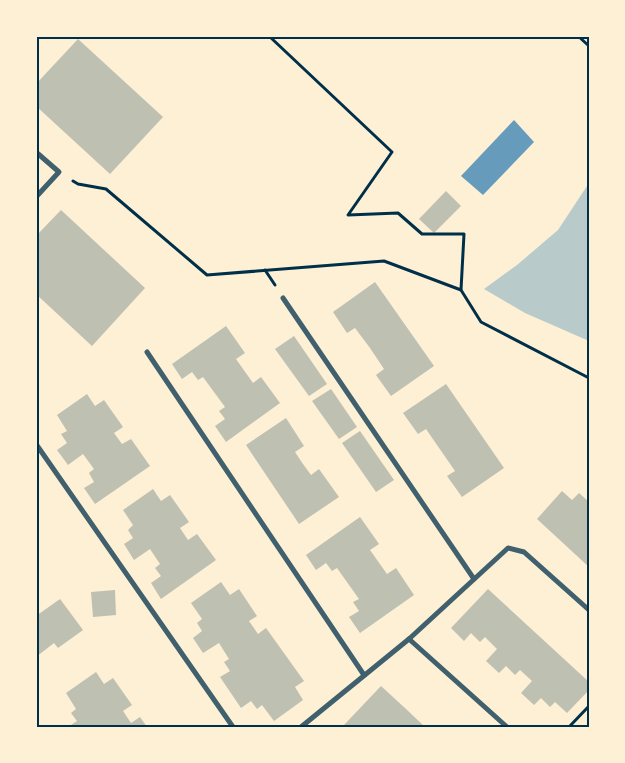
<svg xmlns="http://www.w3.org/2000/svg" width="625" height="763" font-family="'DM Sans',sans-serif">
<rect width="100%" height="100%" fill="#fdf0d5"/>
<!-- green -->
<path fill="#b9caca" d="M589,183V341L525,313L484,289L517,265L558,230Z"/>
<!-- water -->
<path fill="#669bbc" d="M514,120L534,142L483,195L461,176Z"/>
<!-- building -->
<g fill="#bec0b2">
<path d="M78,39L163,117L110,174L36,106V84Z"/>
<path d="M446,191L461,206L434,233L419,219Z"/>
<path d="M61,210L145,288L92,346L36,294V236Z"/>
<path d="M375,282L434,366L391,396L376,375L384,369L370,348L355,328L347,333L333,312Z"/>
<path d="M226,326L245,353L236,359L253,383L261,377L280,403L226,442L215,426L225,419L219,411L225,407L203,377L198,380L192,372L182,379L172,364Z"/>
<path d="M294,336L327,384L309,396L275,349Z"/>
<path d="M446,384L504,468L462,497L447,476L455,471L426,429L418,434L403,413Z"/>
<path d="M331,389L357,427L339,439L312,401Z"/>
<path d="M87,394L95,406L104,400L123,427L114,433L122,444L131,439L150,466L95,504L84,488L94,482L89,473L94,469L83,454L68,465L57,450L67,443L61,434L67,431L57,415Z"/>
<path d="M286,418L304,446L295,452L303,464L311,475L319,469L339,497L299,524L246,445Z"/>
<path d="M360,431L394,480L376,492L342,443Z"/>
<path d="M153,489L161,501L170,495L189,522L180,528L188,540L197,534L216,560L161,599L151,583L161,576L155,568L160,564L150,549L134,560L124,544L133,538L128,530L133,525L123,510Z"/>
<path d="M562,491L572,500L579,493L589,502V567L537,519Z"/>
<path d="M360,517L379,544L370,550L387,574L396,568L414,595L360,633L349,617L359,611L353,602L359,599L337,568L332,571L326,563L316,570L306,555Z"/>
<path d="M221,582L230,595L239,589L257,616L249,621L258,634L266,628L304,681L295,687L303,700L274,721L262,705L257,709L251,701L241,708L220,677L230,671L224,662L229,659L219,643L203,653L193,638L202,631L197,623L202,619L191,603Z"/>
<path d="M488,589L589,682V690L567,713L555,702L550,707L541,698L534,705L521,693L532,681L520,670L515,675L506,666L499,673L486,661L497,649L485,637L480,642L471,633L464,641L451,628Z"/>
<path d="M115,590L116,615L93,617L91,592Z"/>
<path d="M60,599L83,630L58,648L54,643L36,657V616Z"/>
<path d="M96,672L104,684L113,678L132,705L123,711L131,723L140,717L147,727H68L77,721L71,713L76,709L66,693Z"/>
<path d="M381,686L406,709L425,727H346L344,725Z"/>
</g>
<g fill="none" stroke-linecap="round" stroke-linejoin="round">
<!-- path -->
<g stroke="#003049" stroke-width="3">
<path d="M578,36L589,46"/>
<path d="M73,181L78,184L106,189L207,275L384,261L461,290L464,234H422L398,213L348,215L392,152L269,36"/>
<path d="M265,270L275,285"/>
<path d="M461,290L481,322L589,378"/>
<path d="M569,727L589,706"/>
</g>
<!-- minor -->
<g stroke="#3f606c" stroke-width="5">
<path d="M36,152L59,172L36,197"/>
<path d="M283,298L474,579"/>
<path d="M147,352L364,675"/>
<path d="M36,444L233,727"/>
<path d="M409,639L507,727"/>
<path d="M301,727L409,639L508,548L524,552L589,610"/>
</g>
</g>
<!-- border -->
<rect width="625" height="763" fill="none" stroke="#fdf0d5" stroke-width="75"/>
<rect x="38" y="38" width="550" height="688" fill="none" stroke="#003049" stroke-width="2"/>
</svg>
